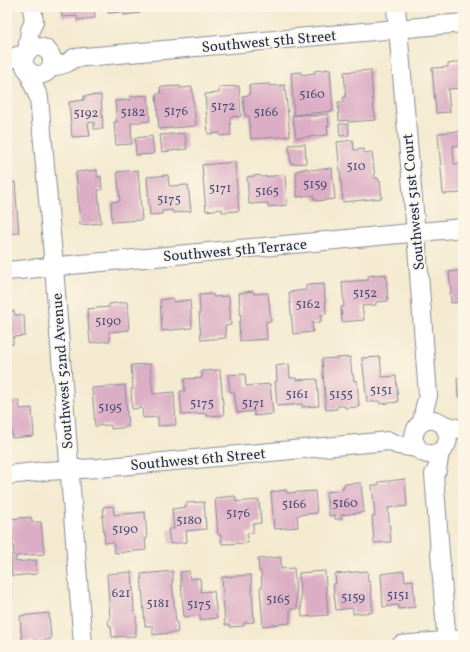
<svg xmlns="http://www.w3.org/2000/svg" width="470" height="652" font-family="Vollkorn,serif">
<rect width="100%" height="100%" fill="#fcf5e5"/>
<filter id="ink" filterUnits="userSpaceOnUse"><feTurbulence type="fractalNoise" baseFrequency=".025" numOctaves="2"/><feDisplacementMap in="SourceGraphic" scale="8" xChannelSelector="R" yChannelSelector="G"/><feConvolveMatrix kernelMatrix="1 2 1 2 8 2 1 2 1" color-interpolation-filters="sRGB"/></filter>
<filter id="wash" filterUnits="userSpaceOnUse"><feTurbulence type="fractalNoise" baseFrequency=".012" numOctaves="4" result="noise"/><feDisplacementMap in="SourceGraphic" scale="16" xChannelSelector="R" yChannelSelector="G"/><feGaussianBlur stdDeviation="0.9" result="paint"/><feColorMatrix in="noise" values="0 0 0 0 0 0 0 0 0 0 0 0 0 0 0 0 0 1.4 0 .05"/><feComposite in="paint" operator="in"/></filter>
<g filter="url(#wash)">
<rect width="100%" height="100%" fill="#f4ead0"/>
<g id="blocks">
<!-- building -->
<g fill="#dcaec5">
<path d="M61,7H94L95,18L77,20V16L62,17Z"/>
<path d="M108,7H140V13L124,15L123,12L108,13Z"/>
<path d="M463,61V88L448,89L450,112L436,113L432,68L448,67V64Z"/>
<path d="M330,69L333,111L294,115L291,73L301,72V75L315,73L314,71Z"/>
<path d="M371,70L373,105L376,120L348,122V120L339,121L338,102H344L343,97H346L344,72Z"/>
<path d="M270,84V86L285,85L290,136L251,139L249,116H245L243,96L250,95L249,85Z"/>
<path d="M180,86V88L192,87L196,126L159,129L156,94H161L160,87Z"/>
<path d="M239,86L241,116L230,117L231,135L220,136V133L208,134L205,94L219,93V87Z"/>
<path d="M101,95L103,129H94V122L88,123L90,136L72,137L69,102L84,100V96Z"/>
<path d="M148,95L150,121L131,123L132,144L116,145L114,122H117L115,101L130,100V97Z"/>
<path d="M7,107H8L12,153L7,154Z"/>
<path d="M310,114V116L328,114L329,126H327L328,135L296,138L294,123L292,116Z"/>
<path d="M339,124H348L349,135L340,136Z"/>
<path d="M461,131L462,145L453,146L454,164L463,163V193L443,194L438,133Z"/>
<path d="M185,133L187,149L162,152L160,135Z"/>
<path d="M152,136L154,154L136,155L135,138Z"/>
<path d="M353,140L354,150L364,149V153L372,152L375,178H378L379,181H380L382,198L343,202L337,142Z"/>
<path d="M305,144L306,163L291,164L289,145Z"/>
<path d="M235,162L239,211L222,212V209L206,211L202,165Z"/>
<path d="M308,168V170L332,168L335,199L316,201V199H314L313,195L297,197L296,171Z"/>
<path d="M97,170V177L101,176L102,190H98L101,223L80,225L76,172Z"/>
<path d="M138,170L142,220L112,222L111,202L120,201L117,172Z"/>
<path d="M168,175L169,186L188,185L191,211L173,213L172,210L162,211V214L150,215L147,177Z"/>
<path d="M260,175L261,177L285,175L287,205L268,207V203L249,204L247,177Z"/>
<path d="M7,182H15L19,233L7,234Z"/>
<path d="M463,270V297H460V302L451,303L450,292H451L449,272Z"/>
<path d="M386,274L388,301L376,302V305L362,306L364,320L342,322L341,307H344L342,282L369,280L368,276Z"/>
<path d="M324,284L326,314L321,315V322L312,323L313,332L293,334L289,292L306,290V285Z"/>
<path d="M253,291L254,294L268,293L271,321L266,322L267,339L240,341L239,322L241,321L239,293Z"/>
<path d="M213,294V297L229,296L231,325L225,326L226,338L201,340L199,312L200,311L199,295Z"/>
<path d="M173,298V302L190,300L192,328L162,331L160,300Z"/>
<path d="M127,302L129,330L109,332L110,341L90,343L87,309L109,307V304Z"/>
<path d="M7,311H14L15,315H24L25,336L13,337V344L7,345Z"/>
<path d="M459,341H463V370H462Z"/>
<path d="M350,357L352,374H353L354,381L357,380L359,407L345,408V406H337V409L326,410L322,359Z"/>
<path d="M380,357L382,377L396,376L398,402L380,404L379,401L367,402L362,358Z"/>
<path d="M150,364L153,394L174,392L176,425L158,426V417L143,418L142,408L132,409L131,389H133L131,365Z"/>
<path d="M289,364L290,378H296V380L317,379L319,406L302,407V404L277,406L275,381H277L276,366Z"/>
<path d="M220,370L224,415L207,416L206,413L182,415L180,391H185L184,379L202,378V371Z"/>
<path d="M245,374L246,386L270,384L273,414L254,416V411L237,413L234,392H230L228,375Z"/>
<path d="M463,377V397H458L457,378Z"/>
<path d="M125,385L128,427L111,429V425L95,426L92,388Z"/>
<path d="M19,401L20,409L32,408L34,436L12,438L10,412H7V402Z"/>
<path d="M405,479L407,506L388,508L391,542L374,543L372,516H375L372,485H379V482Z"/>
<path d="M361,483L364,512L341,515L342,519H335V515L329,516L326,492L343,490L342,487H344V484Z"/>
<path d="M286,490L287,493L315,491L317,513L297,515L298,527L274,529L271,492Z"/>
<path d="M235,496L236,502L259,500L261,523L253,524V533H247L248,543L222,544L221,535H218L215,498Z"/>
<path d="M204,502L206,529L186,531L187,542L170,544L168,529H174L172,509L186,507V503Z"/>
<path d="M113,506L114,515L145,512L147,539H145L146,550L115,553L113,542L105,543L102,516H104L103,507Z"/>
<path d="M31,517L32,522H41L44,554L16,556V562L36,560L37,574L12,576L10,555H14L11,519Z"/>
<path d="M281,557V569L294,568L297,609H290V623L263,626L260,588L262,587L261,572H259L258,559Z"/>
<path d="M173,571V581H172L176,623H177L178,632L153,635V626H145L141,574Z"/>
<path d="M189,571L190,579L200,578L201,592L214,591L217,618L200,620V615L184,617L180,572Z"/>
<path d="M325,571L328,615L302,617L299,573Z"/>
<path d="M367,571L368,582L370,581L373,612L353,614V608L336,610L333,584H336L335,574Z"/>
<path d="M404,571L405,581L413,580L415,607L399,609L398,605L383,607L381,574Z"/>
<path d="M132,572L134,611L136,615V636L112,637L111,626H109L108,619H110L107,574Z"/>
<path d="M251,575L254,622L244,623V626L230,627V625H225L222,577Z"/>
<path d="M7,582H8L10,603H7Z"/>
<path d="M49,613L51,639L39,641V645H34L33,641L22,642L20,616Z"/>
</g>
</g>
</g>
<g filter="url(#ink)">
<use href="#blocks" fill-opacity="0" stroke="#888c97" stroke-width="1"/>
<g fill="none" stroke-linecap="round" stroke-linejoin="round">
<!-- minor casing -->
<g stroke="#888c97" stroke-width="20">
<g id="minor">
<path d="M396,7L416,233L428,396L425,406L422,422"/>
<circle cx="38" cy="61" r="14"/>
<path d="M27,52L30,30L34,22L32,7"/>
<path d="M7,61L17,56L26,54"/>
<path d="M50,68L67,63L74,58L463,23"/>
<path d="M30,72L32,82L39,98L54,267L83,645"/>
<path d="M7,271L463,228"/>
<path d="M443,425C461,448 425,467 415,443C413,439 414,433 416,429C420,421 429,418 437,421C440,422 442,424 445,425C451,427 457,428 463,430"/>
<path d="M440,452L437,470L434,474L447,645"/>
<path d="M7,475L46,471L98,468L389,441L398,445L417,448"/>
<path d="M401,645L463,639"/>
</g>
</g>
<!-- minor -->
<use href="#minor" stroke="#fff" stroke-width="18"/>
</g>
</g>
<g text-anchor="middle" stroke-width="3.5" stroke-linejoin="round" paint-order="stroke">
<!-- number labels -->
<g font-size="13" fill="#4b4f78">
<text x="312" y="98">5160</text>
<text x="223" y="110">5172</text>
<text x="176" y="115">5176</text>
<text x="133" y="116">5182</text>
<text x="266" y="116">5166</text>
<text x="86" y="117">5192</text>
<text x="356" y="170">510</text>
<text x="315" y="188">5159</text>
<text x="220" y="192">5171</text>
<text x="267" y="195">5165</text>
<text x="169" y="203">5175</text>
<text x="365" y="297">5152</text>
<text x="308" y="308">5162</text>
<text x="108" y="325">5190</text>
<text x="381" y="394">5151</text>
<text x="297" y="398">5161</text>
<text x="341" y="398">5155</text>
<text x="202" y="407">5175</text>
<text x="253" y="407">5171</text>
<text x="110" y="411">5195</text>
<text x="345" y="507">5160</text>
<text x="294" y="508">5166</text>
<text x="238" y="517">5176</text>
<text x="189" y="524">5180</text>
<text x="125" y="533">5190</text>
<text x="121" y="597">621</text>
<text x="398" y="599">5151</text>
<text x="353" y="601">5159</text>
<text x="278" y="603">5165</text>
<text x="158" y="607">5181</text>
<text x="199" y="608">5175</text>
</g>
<!-- street labels -->
<g font-size="15" fill="#1b2f5e" stroke="#fcf5e5">
<text transform="translate(269 41) rotate(-5)" y="5">Southwest 5th Street</text>
<text transform="translate(413 202) rotate(-95)" y="5">Southwest 51st Court</text>
<text transform="translate(235 250) rotate(-5)" y="5">Southwest 5th Terrace</text>
<text transform="translate(62 371) rotate(-94)" y="5">Southwest 52nd Avenue</text>
<text transform="translate(198 459) rotate(-5)" y="5">Southwest 6th Street</text>
</g>
</g>
<!-- margin -->
<rect width="470" height="652" fill="none" stroke="#fcf5e5" stroke-width="24"/>
</svg>
